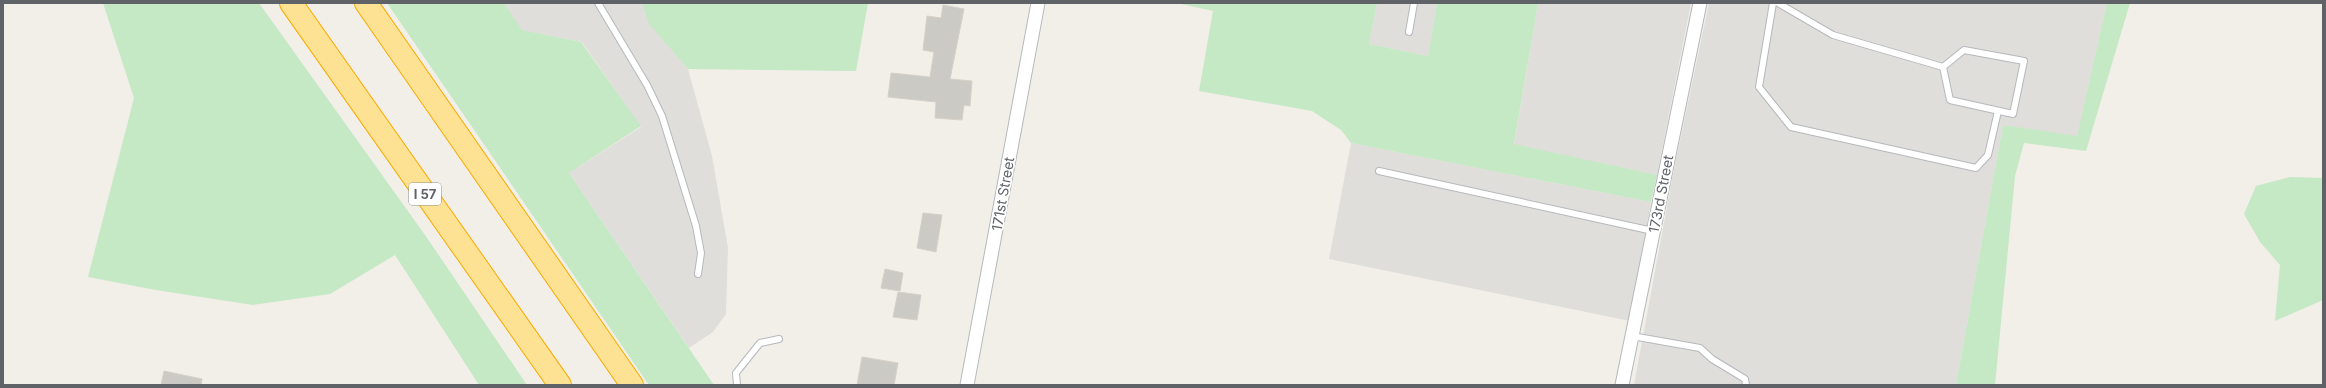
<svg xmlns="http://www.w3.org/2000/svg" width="2326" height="388" font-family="Inter,sans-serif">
<rect width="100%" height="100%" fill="#f1efe8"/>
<!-- industrial -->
<g fill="#e0deda">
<path d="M504,3H642L650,24L688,69L712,156L728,248L726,314L713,332L689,348L569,173L641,127L582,42L521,30Z"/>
<path d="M1377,3H1437L1428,56L1369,44Z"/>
<path d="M1538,3H1691L1657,175L1514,145Z"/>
<path d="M1709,3H2107L2077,137L2003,125L1956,385H1634L1673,174Z"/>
<path d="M1351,143L1651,202L1630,321L1329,259Z"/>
</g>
<!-- green -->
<g fill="#c5e8c5">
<path d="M103,3H259L425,235L527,385H479L395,255L330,294L253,305L156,290L88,277L134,98Z"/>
<path d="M387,3H504L522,30L581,42L641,126L569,173L714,385H649Z"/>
<path d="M642,3H868L856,71L688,69L649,24Z"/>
<path d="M1177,3H1377L1369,44L1428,56L1437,3H1538L1514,144L1657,175L1651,202L1351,143L1341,130L1312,111L1199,91L1213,11Z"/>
<path d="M2107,3H2130L2086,151L2024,143L2015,176L1995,385H1956L2003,125L2077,136Z"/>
<path d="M2290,177L2323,178V300L2275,321L2280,265L2260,242L2244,214L2256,186Z"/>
</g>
<!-- building -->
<g fill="#cccac5" stroke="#d6d1c6">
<path d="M943,5L964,9L950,79L972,81L970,106L964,105L962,120L935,118L936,102L888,97L891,73L930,77L934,52L923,50L927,16L941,18Z"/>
<path d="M923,213L942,215L936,252L917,248Z"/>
<path d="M885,269L903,273L900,291L881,288Z"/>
<path d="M898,292L921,295L917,320L893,317Z"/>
<path d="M862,357L898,363L894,385H857Z"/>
<path d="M164,371L202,379L201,385H161Z"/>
</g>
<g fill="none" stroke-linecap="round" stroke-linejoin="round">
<!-- service casing -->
<g stroke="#b5b8bc" stroke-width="8">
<g id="service">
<path d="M598,3L647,85L662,116L696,226L701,253L698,274"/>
<path d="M1773,3L1759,87L1791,127L1976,168L1988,155L1998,111"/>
<path d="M1778,3L1833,35L1943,67"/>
<path d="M1409,32L1414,3"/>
<path d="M1964,50L2024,61L2013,114L1950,100L1943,67Z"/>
<path d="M1379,171L1653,231"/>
<path d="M1632,336L1700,348L1712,359L1745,379L1746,385"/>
<path d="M737,385L736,373L760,343L779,339"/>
</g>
</g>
<!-- minor casing -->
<g stroke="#b5b8bc" stroke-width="15">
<g id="minor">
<path d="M967,385L1038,3"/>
<path d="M1622,385L1700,3"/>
</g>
</g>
<!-- motorway casing -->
<g stroke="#f9ab00" stroke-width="24">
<g id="motorway">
<path d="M291,3L560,385"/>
<path d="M366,3L632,385"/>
</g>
</g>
<!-- service -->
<use href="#service" stroke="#fff" stroke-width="6"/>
<!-- minor -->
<use href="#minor" stroke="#fff" stroke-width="13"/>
<!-- motorway -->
<use href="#motorway" stroke="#fde293" stroke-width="22"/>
</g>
<g text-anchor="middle" stroke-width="3.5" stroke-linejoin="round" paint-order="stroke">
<!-- shield labels -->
<rect fill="#fff" stroke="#8f9295" stroke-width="1" x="409" y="183" width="32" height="22" rx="3"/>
<g font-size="13" font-weight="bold" fill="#5f6368">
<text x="425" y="199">I 57</text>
</g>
<!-- street labels -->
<g font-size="14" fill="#5f6368" stroke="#fff">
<text transform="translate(1003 194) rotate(-80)" y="5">171st Street</text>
<text transform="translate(1661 194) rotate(-79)" y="5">173rd Street</text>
</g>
</g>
<!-- border -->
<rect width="2326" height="388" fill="none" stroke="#5f6368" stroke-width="8"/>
</svg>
